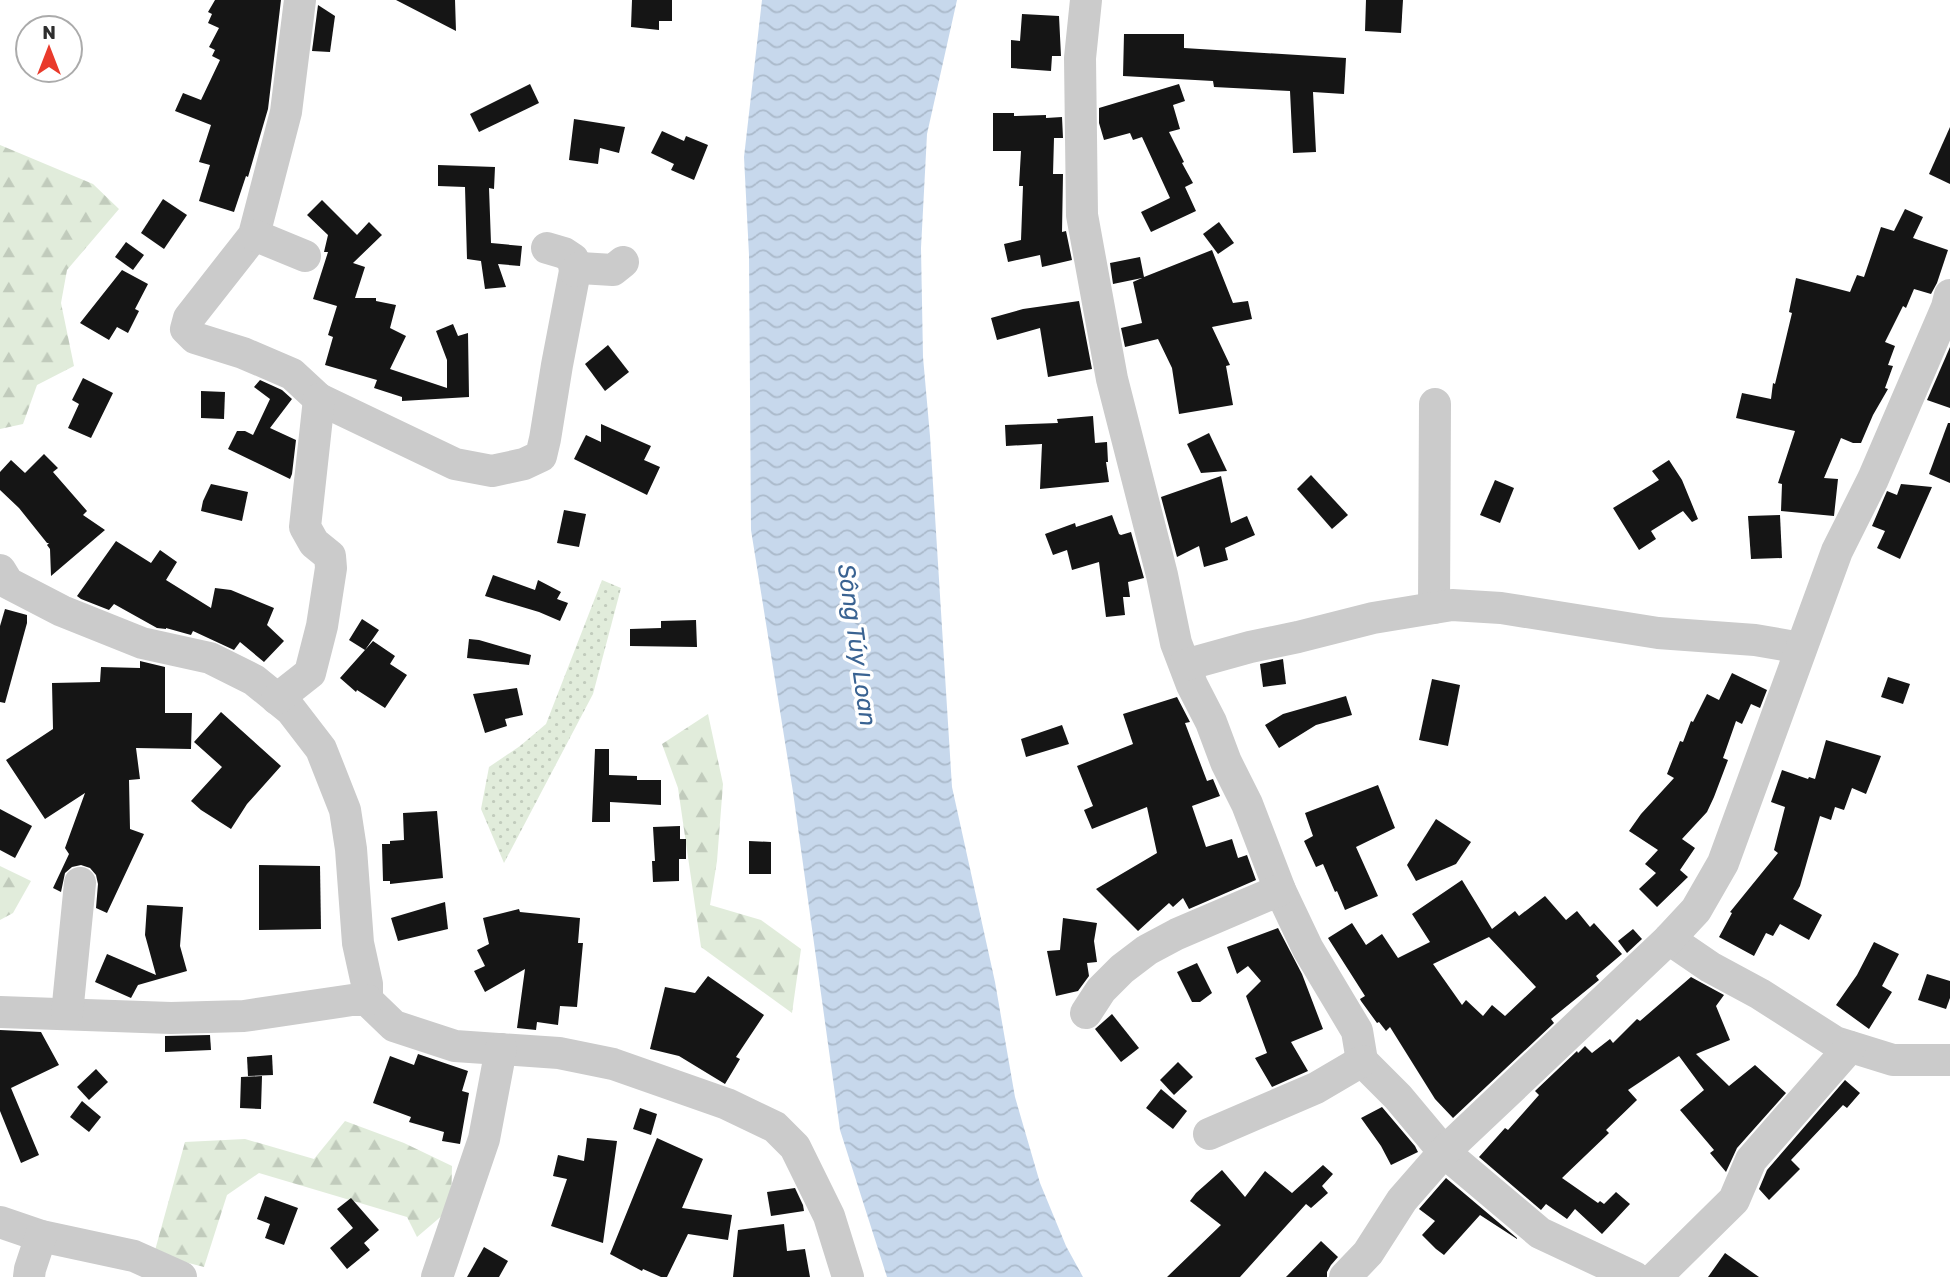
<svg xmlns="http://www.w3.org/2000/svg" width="1950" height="1277" font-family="Rubik,sans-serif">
<defs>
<pattern id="grass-dots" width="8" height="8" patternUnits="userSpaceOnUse" patternTransform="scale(1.75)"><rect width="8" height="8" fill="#e1ecdb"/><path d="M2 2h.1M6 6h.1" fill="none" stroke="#c1cbbc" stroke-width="1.8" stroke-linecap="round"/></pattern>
<pattern id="forest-firs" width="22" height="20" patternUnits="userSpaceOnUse" patternTransform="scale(1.75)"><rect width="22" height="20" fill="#e1ecdb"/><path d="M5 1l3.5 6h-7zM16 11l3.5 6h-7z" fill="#c1cbbc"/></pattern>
<pattern id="water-waves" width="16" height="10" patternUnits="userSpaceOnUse" patternTransform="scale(1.75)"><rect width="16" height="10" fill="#c7d8ec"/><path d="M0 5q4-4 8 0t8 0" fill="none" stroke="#abbacb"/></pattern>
</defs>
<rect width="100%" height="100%" fill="#fff"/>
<!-- grass -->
<path fill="url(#grass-dots)" d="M602,580L621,588L593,694L504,863L481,809L489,767L520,746L546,724Z"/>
<!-- forest -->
<g fill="url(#forest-firs)">
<path d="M0,145L93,184L119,209L67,270L61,303L74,366L37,385L23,424L0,429Z"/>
<path d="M708,714L723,784L717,861L710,905L761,920L801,949L792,1013L701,947L678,788L662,744Z"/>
<path d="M0,866L31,881L13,913L0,920Z"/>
<path d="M345,1121L404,1143L452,1166L451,1208L417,1237L407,1217L259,1173L227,1195L204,1267L154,1254L185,1142L245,1139L314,1159Z"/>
</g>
<!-- water -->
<path fill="url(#water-waves)" d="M762,0H957L927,134L921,248L923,357L930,436L952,787L995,982L1015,1097L1040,1183L1066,1246L1083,1277H887L840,1130L793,792L751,530L749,255L744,157Z"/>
<!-- building -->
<g fill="#151515" fill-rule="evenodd">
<path d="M215,0H281L268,109L248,177L246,176L234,212L199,201L210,165L199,162L211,125L175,111L183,93L201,100L220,60L212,56L215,50L209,47L219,28L208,23L212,14L208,12Z"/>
<path d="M396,0H455L456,31Z"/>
<path d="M632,0H672V21H659V30L631,27Z"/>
<path d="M1366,0H1403L1401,33L1365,31Z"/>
<path d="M318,5L335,16L330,52L312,51Z"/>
<path d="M1022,14L1059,16L1061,56H1052L1051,71L1011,68V40L1020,41Z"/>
<path d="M1124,34H1184V48L1346,58L1344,94L1313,92L1316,152L1293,153L1290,91L1214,87L1213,81L1123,76Z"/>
<path d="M530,84L539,103L479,132L470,114Z"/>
<path d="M1179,84L1185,101L1173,105L1180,129L1169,132L1184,162L1182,163L1193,183L1185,187L1196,211L1151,232L1141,212L1170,198L1142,137L1133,140L1130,133L1104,140L1099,123V108Z"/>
<path d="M993,113H1014V116L1046,115V118L1062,117L1063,138H1054L1053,174H1063L1062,232L1066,231L1072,260L1042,267L1040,255L1008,262L1004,244L1021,240L1023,186H1019L1021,151H993Z"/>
<path d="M574,119L625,127L619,153L600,148L598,164L569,160Z"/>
<path d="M1950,127V184L1929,174Z"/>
<path d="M662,131L684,141L686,136L708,145L694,180L671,170L674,164L651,153Z"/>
<path d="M438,165L495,167L494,189L489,188L491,243L522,246L520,266L498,264L506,287L485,289L481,261L467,259L465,187L438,186Z"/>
<path d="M163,199L187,215L164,249L141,233Z"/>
<path d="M322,200L357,235L369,222L382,235L353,263L365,267L355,298H376V301L396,305L390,328L406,336L390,369L447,388V360L436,331L453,324L458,336L468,333L469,397L402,401V397L374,388L377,380L325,365L333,337L328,335L337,306L313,299L328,252H324L328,235L307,215Z"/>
<path d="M1905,209L1923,217L1913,238L1948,250L1937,283L1931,294L1914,289L1906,308L1903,306L1885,342L1895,346L1888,365L1893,366L1885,388L1888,389L1873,415L1861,443H1853L1841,438L1824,478L1838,479L1834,516L1781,511L1782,484L1778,483L1795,431L1736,418L1742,393L1771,399L1773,383L1775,384L1792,313L1789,312L1796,278L1850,292L1857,275L1864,277L1881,227L1894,231Z"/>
<path d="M1219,222L1234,243L1218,254L1203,234Z"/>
<path d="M126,242L144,255L133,270L115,257Z"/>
<path d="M1212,250L1233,303L1248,301L1252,319L1212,327L1230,365L1226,366L1233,405L1179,414L1172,368L1158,339L1125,347L1121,328L1142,323L1133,282L1142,278L1113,284L1110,263L1140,257L1144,277Z"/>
<path d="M122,270L148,284L135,309L139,311L128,333L117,327L109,340L80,323Z"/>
<path d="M1079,301L1092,369L1048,377L1040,328L997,340L991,318L1023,309Z"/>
<path d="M608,345L629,372L605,391L585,364Z"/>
<path d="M1950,347V408L1927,400Z"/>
<path d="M83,378L113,393L91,438L68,428L79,404L72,400Z"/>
<path d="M260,380L282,390L292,399L270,428L296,440L292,474L290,479L228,449L237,431H245L253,435L270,399L254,387Z"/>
<path d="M201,391L225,392L224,419L201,418Z"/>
<path d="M1093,416L1095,443L1107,442L1108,462H1106L1109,482L1040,489L1042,444L1006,446L1005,425L1058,423L1057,419Z"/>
<path d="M1948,423H1950V483L1929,474Z"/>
<path d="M601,424L651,446L644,460L660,467L647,495L574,459L586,435L601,442Z"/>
<path d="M1209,433L1227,471L1201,473L1187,444Z"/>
<path d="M44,454L58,468L53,472L87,511L83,515L105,530L51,576L50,549L47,545L49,543H47L19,508L0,490V472L11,460L25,473Z"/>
<path d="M1669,460L1682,480L1698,519L1692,522L1683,511L1651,531L1656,539L1639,550L1613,508L1659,480L1652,471Z"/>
<path d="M1311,475L1348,515L1332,529L1297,489Z"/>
<path d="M1221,476L1231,523L1247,516L1255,535L1225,548L1228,560L1204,567L1199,546L1177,557L1161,497Z"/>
<path d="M1495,480L1514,488L1500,523L1480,515Z"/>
<path d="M211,484L248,492L242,521L201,511L203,501Z"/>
<path d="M1901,484L1932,487L1900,559L1877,548L1885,531L1872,526L1887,491L1897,495Z"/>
<path d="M564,510L586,514L579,547L557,543Z"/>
<path d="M1112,515L1119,534L1121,535L1131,532L1144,578L1128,582L1130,597H1123L1125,615L1106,617L1099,562L1072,570L1067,550L1053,555L1045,534L1075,523L1076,527Z"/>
<path d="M1780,515L1782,558L1751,559L1748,516Z"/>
<path d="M116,541L151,563L160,550L177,562L166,580L211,608L215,588L231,590L274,608L267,625L284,641L264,662L240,642L234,650L193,631L191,635L166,628V629L157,628L114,604L109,610L81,599L77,596Z"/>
<path d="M493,575L535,590L538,580L561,592L557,599L568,603L560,621L539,612L485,596Z"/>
<path d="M5,609L27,615V623L5,703L0,702V626Z"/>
<path d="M362,619L379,630L365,650L373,641L395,656L390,664L407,675L385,708L357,690L356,692L340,678L365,650L349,640Z"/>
<path d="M696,620L697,647L630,646V629L661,628V621Z"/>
<path d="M469,639L479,640L531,655L529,665L467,658Z"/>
<path d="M1283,659L1286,684L1263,687L1260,664Z"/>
<path d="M140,661L165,667V713H192L191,749L136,748L140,779L129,780L130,829L144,834L107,913L96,908L98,884L96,875L90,868L81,865L72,867L65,873L61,892L53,888L69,854L65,848L85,793L45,819L6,760L53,729L52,683L100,682L101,667L140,668Z"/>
<path d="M1732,673L1767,690L1760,708L1751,704L1742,724L1736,721L1723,758L1728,760L1714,797L1707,812L1682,839L1695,848L1680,870L1688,877L1657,907L1639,889L1656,873L1645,864L1658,850L1629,831L1641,814L1674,778L1667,774L1680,741L1683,742L1691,721L1693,722L1707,694L1719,700Z"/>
<path d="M1888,677L1910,684L1903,704L1881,697Z"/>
<path d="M1432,679L1460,685L1448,746L1419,740Z"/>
<path d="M517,688L523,715L505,719L507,726L485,733L473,694Z"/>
<path d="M1346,696L1352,715L1316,725L1279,748L1265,725L1283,714Z"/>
<path d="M1177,697L1190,722L1185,723L1207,781L1213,779L1220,796L1192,806L1206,847L1232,839L1238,858L1247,855L1256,880L1189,909L1183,898L1173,907L1169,903L1138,931L1096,889L1157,853L1147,807L1092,829L1084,810L1093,806L1077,766L1133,744L1123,714Z"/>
<path d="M221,712L281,766L247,804L231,829L201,810L191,801L222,767L194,742Z"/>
<path d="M1062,725L1069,744L1026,757L1021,739Z"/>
<path d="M1826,740L1881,756L1866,794L1852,788L1844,810L1835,807L1831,820L1820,816L1800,886L1793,899L1822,915L1809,940L1780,924L1773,936L1766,933L1754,956L1719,937L1732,913L1730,912L1778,853L1774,850L1785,807L1771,802L1782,770L1808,779L1809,777L1815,779Z"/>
<path d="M595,749H609V775L637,776V780H661V805L610,802V822H592Z"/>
<path d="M1378,785L1395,828L1356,847L1378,896L1345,910L1337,891L1335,892L1323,864L1316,867L1304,841L1313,836L1305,813Z"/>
<path d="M0,809L32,826L15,858L0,850Z"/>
<path d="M437,811L443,878L390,884V881H383L382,844H390V841L404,840L403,813Z"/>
<path d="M1436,819L1471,842L1456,864L1416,881L1407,865Z"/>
<path d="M680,826V839H686V859H679V881L653,882L652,861H655L653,827Z"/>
<path d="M749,841L771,842V874H749Z"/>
<path d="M259,865L320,866L321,929L259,930Z"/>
<path d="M1462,880L1492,929L1515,911L1519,916L1545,896L1566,920L1577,911L1590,927L1594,923L1622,954L1596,976L1599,980L1551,1019L1554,1023L1453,1118L1435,1099L1390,1027L1386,1031L1379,1022L1377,1023L1361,1001L1360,999L1365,996L1328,938L1352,923L1366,945L1382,934L1398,958L1430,942L1412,914ZM1489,937L1536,987L1505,1016L1492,1005L1483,1016L1466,1000L1462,1005L1433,964Z"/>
<path d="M445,902L448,929L398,941L391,918Z"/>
<path d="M147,905L183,907L180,946L187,971L138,985L131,998L95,982L107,954L156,975L145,935Z"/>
<path d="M519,909L520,912L580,918L578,943H583L577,1007L560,1006L558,1025L537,1022L536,1030L517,1028L525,969L485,992L474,971L485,966L477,950L489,944L483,918Z"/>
<path d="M1063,918L1097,923L1094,941L1097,962L1087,963L1089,976L1078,991L1056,996L1047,951L1060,950Z"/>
<path d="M1278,928L1302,974L1323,1029L1291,1042L1308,1071L1272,1087L1255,1058L1267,1053L1246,996L1261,981L1248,966L1237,974L1227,947Z"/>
<path d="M1633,929L1642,939L1627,953L1618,941Z"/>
<path d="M1874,942L1899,954L1882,986L1892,992L1869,1029L1836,1005L1857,975Z"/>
<path d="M1197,963L1212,993L1200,1002H1192L1177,972Z"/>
<path d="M1927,974L1950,981V998L1946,1009L1918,1000Z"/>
<path d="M708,976L764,1015L736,1057L740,1059L725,1084L679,1056L650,1049L665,987L695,993Z"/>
<path d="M1691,977L1724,995L1716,1006L1730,1040L1696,1054L1729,1086L1755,1065L1786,1093L1737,1148L1726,1172L1710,1153L1714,1150L1680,1110L1704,1090L1679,1056L1628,1090L1637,1100L1606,1130L1609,1133L1562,1178L1598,1203L1600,1201L1604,1204L1616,1192L1630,1204L1602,1234L1575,1209L1567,1219L1546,1204L1541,1210L1479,1157L1505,1128L1508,1130L1539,1095L1535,1091L1577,1051L1578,1053L1585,1046L1592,1053L1610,1039L1613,1043L1637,1019L1640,1021Z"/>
<path d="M1112,1014L1139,1048L1121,1062L1095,1029Z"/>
<path d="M0,1030L41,1032L59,1065L11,1088L39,1155L21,1163L0,1111Z"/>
<path d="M210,1035L211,1050L165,1052V1036Z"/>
<path d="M418,1054L468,1071L462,1091L469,1093L460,1144L442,1141L444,1132L409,1122L411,1117L373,1103L390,1056L414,1065Z"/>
<path d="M272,1055L273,1075L248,1076L247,1057Z"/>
<path d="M1178,1062L1193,1077L1174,1095L1160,1080Z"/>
<path d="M96,1069L108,1082L89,1100L77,1087Z"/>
<path d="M262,1076L261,1109L240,1108L241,1077Z"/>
<path d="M1845,1080L1860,1093L1847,1108L1843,1105L1791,1160L1800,1169L1769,1200L1759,1189L1767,1170Z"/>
<path d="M1161,1089L1187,1111L1173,1129L1146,1108Z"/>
<path d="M82,1101L101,1117L89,1132L70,1117Z"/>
<path d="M1382,1107L1415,1146L1418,1152L1391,1165L1381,1146L1361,1118Z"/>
<path d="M640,1108L657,1114L651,1135L633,1129Z"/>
<path d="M587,1138L617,1141L603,1243L551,1226L567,1179L553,1176L558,1155L584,1161Z"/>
<path d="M657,1138L703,1159L682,1208L732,1215L728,1240L688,1234L667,1277H661L643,1269L642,1271L610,1254Z"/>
<path d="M1323,1165L1333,1174L1322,1186L1328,1193L1311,1208L1306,1204L1240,1277H1167L1221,1225L1190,1201L1196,1193L1222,1170L1245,1197L1265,1171L1292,1193Z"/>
<path d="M1446,1178L1517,1238V1239L1480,1215L1444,1255L1436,1249L1422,1235L1435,1221L1419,1209Z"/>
<path d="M795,1188L803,1205L804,1211L771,1216L767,1192Z"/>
<path d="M265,1196L298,1208L284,1245L265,1238L270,1224L257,1219Z"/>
<path d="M351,1198L379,1230L364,1243L370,1250L347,1269L330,1248L353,1228L337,1209Z"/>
<path d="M784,1224L787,1251L805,1249L810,1277H733L738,1230Z"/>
<path d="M1321,1241L1338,1257L1331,1265L1327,1272V1277H1286Z"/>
<path d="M484,1247L508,1261L499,1277H467Z"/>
<path d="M1725,1253L1759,1277H1708Z"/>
</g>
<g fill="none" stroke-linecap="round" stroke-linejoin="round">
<!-- minor -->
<g stroke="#cbcbcb" stroke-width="32">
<path d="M300,0L286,112L254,235L189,318L186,329L195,338L243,353L292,374L319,399L455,464L492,471L524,464L541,456L545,439L557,365L575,271L573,259L564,253L547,248"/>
<path d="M1086,0L1080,58L1082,215L1112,379L1162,575L1176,643L1192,685L1211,722L1226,762L1247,804L1280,890L1308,949L1357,1031L1362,1061L1398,1097L1444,1152L1540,1233L1634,1277"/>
<path d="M254,235L305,256"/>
<path d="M575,271L580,268L613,270L623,262"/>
<path d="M0,570L8,583L62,611L142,643L210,658L254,680L291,710L321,749L345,810L351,849L358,943L367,984V1000L394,1026L455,1046L559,1053L613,1064L727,1104L775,1127L795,1147L829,1216L848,1277"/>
<path d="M1434,608L1435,404"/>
<path d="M1185,665L1250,647L1298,637L1373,618L1452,605L1501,608L1658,633L1755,640L1801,648"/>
<path d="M277,699L310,673L322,626L331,568L330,556L314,543L305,527L319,399"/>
<path d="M1669,939L1710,967L1760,994L1835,1042L1893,1060H1950"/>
<path d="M0,1012L171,1018L244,1016L352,1000H367"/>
<path d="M1086,1013L1101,990L1122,969L1147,950L1177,934L1280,890"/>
<path d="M67,1014L80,883"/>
<path d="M1209,1134L1316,1088L1362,1061"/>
<path d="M0,1222L41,1236L134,1256L181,1277"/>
<path d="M29,1277L30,1269L41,1236"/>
<path d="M437,1277L484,1139L501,1049"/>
<path d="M1345,1277L1368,1253L1402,1200L1444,1152L1669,939L1696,910L1723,863L1837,551L1873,479L1947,307L1950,295"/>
<path d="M1656,1277L1734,1200L1751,1160L1850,1047"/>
</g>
</g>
<g text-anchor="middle" stroke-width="7" stroke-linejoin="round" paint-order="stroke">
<!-- water labels -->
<g font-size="24" font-style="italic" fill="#3a6392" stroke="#fff">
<text transform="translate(857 645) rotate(82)" y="8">Sông Túy Loan</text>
</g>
</g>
<!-- north arrow -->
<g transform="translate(49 49)"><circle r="33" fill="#ffffff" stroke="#ababab" stroke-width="2"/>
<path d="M0-5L12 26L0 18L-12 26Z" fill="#e93a2b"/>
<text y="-10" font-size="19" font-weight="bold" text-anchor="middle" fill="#2e2e2e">N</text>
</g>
</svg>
